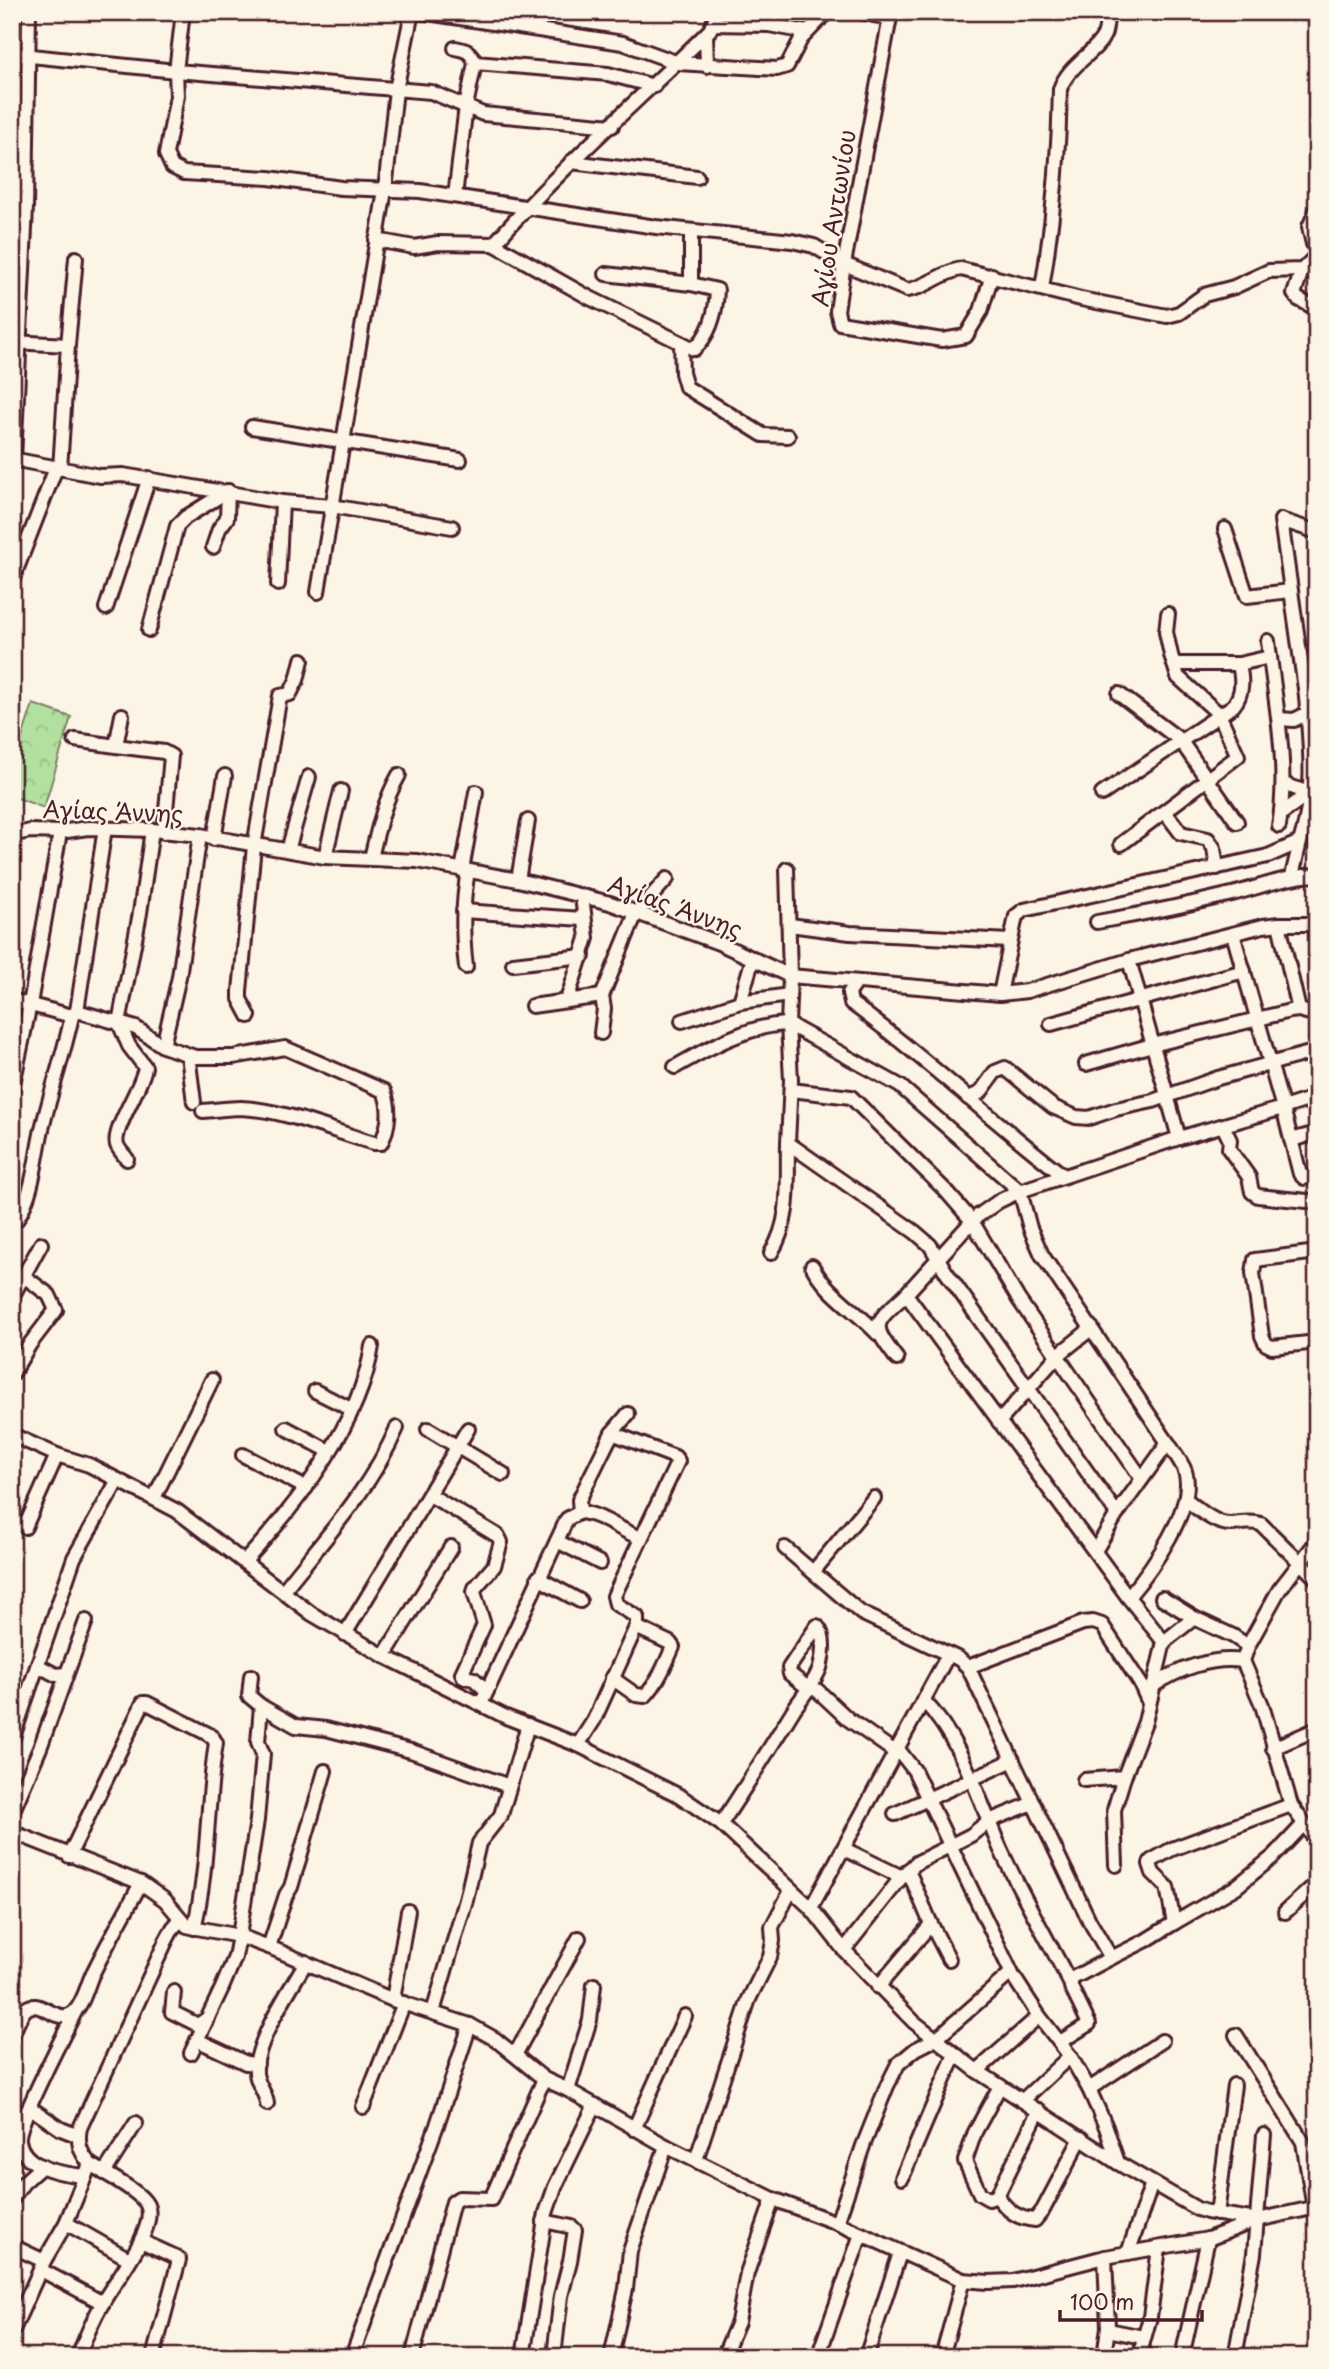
<svg xmlns="http://www.w3.org/2000/svg" width="1329" height="2369" font-family="'Playpen Sans',sans-serif">
<defs>
<pattern id="forest-crowns" width="20" height="18" patternUnits="userSpaceOnUse" patternTransform="scale(1.75)"><rect width="20" height="18" fill="#b1e09f"/><path d="M2 6a3 3 0 1 1 6 0M12 15a3 3 0 1 1 6 0" fill="none" stroke="#9ac089"/></pattern>
</defs>
<rect width="100%" height="100%" fill="#fcf5e5"/>
<filter id="ink" filterUnits="userSpaceOnUse"><feTurbulence type="fractalNoise" baseFrequency=".0143" numOctaves="2"/><feDisplacementMap in="SourceGraphic" scale="14" xChannelSelector="R" yChannelSelector="G"/><feConvolveMatrix kernelMatrix="1 2 1 2 8 2 1 2 1" color-interpolation-filters="sRGB"/></filter>
<g filter="url(#ink)">
<!-- forest -->
<path fill="url(#forest-crowns)" stroke="#7e8065" stroke-width="2" d="M33,704L71,717L44,808L12,796V768Z"/>
<g fill="none" stroke-linecap="round" stroke-linejoin="round">
<!-- minor casing -->
<g stroke="#4a1f2b" stroke-width="18">
<g id="minor">
<path d="M183,12L176,71L431,92L483,114L612,126"/>
<path d="M421,12L623,43L678,63L777,69L787,66L801,39L827,12"/>
<path d="M862,12L890,19"/>
<path d="M891,12L844,264L837,311L840,323L942,340L966,336L981,311L992,275"/>
<path d="M714,24L769,25L807,32"/>
<path d="M532,28L535,12"/>
<path d="M706,34L707,66"/>
<path d="M455,48C466,50 471,51 475,63L466,106L455,196"/>
<path d="M12,54L176,71L177,96L166,154L172,167L184,173L269,178L341,188L420,191L656,227L792,241L814,246L844,264L907,290C927,288 939,273 961,269L1081,299L1167,316L1179,313L1204,295L1234,287L1269,271L1302,270L1317,255"/>
<path d="M475,63L608,74L654,86"/>
<path d="M571,162L697,177"/>
<path d="M1317,209L1309,227L1313,244L1317,247"/>
<path d="M691,231V284L717,290C716,313 711,334 694,349L590,298L494,244C560,168 638,101 710,30L716,16L714,12"/>
<path d="M376,240L414,247L438,243L494,244"/>
<path d="M1302,270L1294,294L1298,299L1317,309"/>
<path d="M606,274L691,284"/>
<path d="M1042,288C1053,222 1059,156 1060,89C1069,64 1096,53 1104,35C1107,28 1106,20 1108,12"/>
<path d="M12,342L68,345L60,469"/>
<path d="M681,343L682,373L686,387L763,435L788,436"/>
<path d="M68,345L76,258"/>
<path d="M252,427L460,460"/>
<path d="M12,459L100,476L123,475L282,502L332,506L452,527"/>
<path d="M14,459L26,207L29,12"/>
<path d="M1225,529L1247,596L1290,591"/>
<path d="M213,547L219,529L227,518L228,491"/>
<path d="M12,581L56,468"/>
<path d="M278,584L282,502"/>
<path d="M318,592L385,190L396,90L412,12"/>
<path d="M106,608L149,478"/>
<path d="M149,630L177,526L186,517L228,491"/>
<path d="M1268,641C1275,702 1289,765 1279,826"/>
<path d="M1174,664H1239L1270,657"/>
<path d="M1119,694L1180,740L1237,822"/>
<path d="M1306,696L1281,520L1317,532"/>
<path d="M122,715L116,746L164,752L171,756L164,832"/>
<path d="M1279,719L1294,720L1308,713"/>
<path d="M75,740L116,746"/>
<path d="M1283,784L1309,793"/>
<path d="M1102,794L1233,706C1244,693 1242,679 1239,664"/>
<path d="M1165,812L1181,833L1208,839L1214,848L1217,868"/>
<path d="M1281,814L1309,793"/>
<path d="M12,835L30,831L60,832L88,828L152,830L200,835L325,857L417,861L518,880L610,903L719,943L790,976L1000,994L1027,991L1129,960L1263,926L1279,924H1317"/>
<path d="M214,839L225,776"/>
<path d="M1121,844L1238,756L1219,714L1178,677L1171,655L1166,632L1168,614"/>
<path d="M288,850L309,777"/>
<path d="M325,857L341,791"/>
<path d="M371,858C378,829 384,801 399,775"/>
<path d="M787,869L790,976L788,1024L900,1086L1020,1191L1030,1228L1042,1255L1168,1443L1117,1514L1095,1551"/>
<path d="M462,870L476,792"/>
<path d="M1292,876L1300,842"/>
<path d="M518,880L528,821"/>
<path d="M463,911L583,919"/>
<path d="M1097,922C1142,914 1187,905 1232,894C1260,887 1287,876 1317,875"/>
<path d="M1279,924L1299,1010"/>
<path d="M790,925L850,933L1010,941"/>
<path d="M513,964L583,956"/>
<path d="M466,967C462,935 462,904 468,871"/>
<path d="M857,982L849,993L851,1003C925,1057 992,1121 1064,1176"/>
<path d="M1000,994L1016,916L1024,910L1268,856L1300,842C1316,795 1310,744 1306,696L1317,692"/>
<path d="M12,1000L72,1016L77,1011L136,1028L163,1046L195,1057H233L285,1048L384,1091C391,1108 389,1127 381,1143H374C332,1131 286,1110 241,1108C229,1108 216,1110 203,1111"/>
<path d="M567,1000L587,938L582,896"/>
<path d="M740,1002L753,958"/>
<path d="M532,1006L602,996L636,913L667,879"/>
<path d="M77,1011L105,828"/>
<path d="M249,1016L240,999V991L254,846L280,696L290,694L297,680L302,660"/>
<path d="M682,1021L740,1002L789,995"/>
<path d="M1051,1024L1244,971"/>
<path d="M601,1033L604,1009L602,996"/>
<path d="M163,1046L179,977L200,835"/>
<path d="M188,1055L194,1102"/>
<path d="M1086,1064L1152,1045L1290,1011L1299,1010L1317,1015"/>
<path d="M675,1067C708,1048 749,1025 788,1024L791,1080L788,1143L915,1232L930,1245L946,1272L1117,1514"/>
<path d="M12,1089L30,1004L60,832"/>
<path d="M791,1090L851,1097L946,1191L972,1221L1019,1300L1142,1479"/>
<path d="M1317,1097L1283,1108L1300,1174L1304,1178L1317,1174"/>
<path d="M968,1098L980,1093L995,1072L1005,1068L1053,1107L1076,1117L1089,1118L1116,1109L1153,1101L1218,1078L1317,1051"/>
<path d="M1223,1126L1230,1140L1229,1149L1249,1177L1252,1192L1258,1196L1317,1202"/>
<path d="M1179,1138L1283,1108L1233,934"/>
<path d="M1291,1140L1317,1133"/>
<path d="M127,1159C124,1155 119,1150 117,1145C112,1129 142,1088 145,1067L129,1046L119,1023L140,913L152,830"/>
<path d="M12,1221L17,1219C35,1190 35,1157 43,1125C52,1088 64,1053 72,1016"/>
<path d="M1317,1252L1255,1260L1253,1273L1262,1336L1266,1344L1272,1347L1317,1342"/>
<path d="M771,1253C792,1220 787,1181 788,1143"/>
<path d="M812,1266C827,1294 857,1311 878,1334"/>
<path d="M12,1297L41,1244"/>
<path d="M897,1359C870,1323 873,1325 906,1294"/>
<path d="M12,1374L30,1344L56,1310L49,1295L25,1277"/>
<path d="M315,1391L351,1409"/>
<path d="M999,1422L1057,1356L1092,1328"/>
<path d="M286,1428L329,1451"/>
<path d="M428,1429L503,1474"/>
<path d="M12,1435L57,1455L89,1465L177,1511L312,1614L384,1656L506,1717L578,1745L680,1796L721,1824L811,1908L844,1950L914,2022L977,2071L1118,2163L1197,2209L1207,2212L1257,2220"/>
<path d="M243,1455L306,1488"/>
<path d="M430,1495L498,1536L501,1542L494,1566L475,1588L474,1592L484,1625L462,1673L464,1677L474,1679L487,1691"/>
<path d="M154,1498L212,1380"/>
<path d="M874,1498L813,1572L861,1613L959,1659L968,1667L1089,1920L1111,1958L1071,1979V1987L1089,2024L1060,2042"/>
<path d="M1187,1500C1199,1510 1216,1525 1232,1524C1243,1523 1251,1521 1261,1524L1317,1579"/>
<path d="M580,1512C601,1514 621,1531 641,1538"/>
<path d="M25,1527L57,1455"/>
<path d="M557,1541L600,1563"/>
<path d="M1317,1541L1279,1590L1248,1646L1243,1661L1262,1705L1291,1805L1317,1842"/>
<path d="M785,1548L813,1572"/>
<path d="M245,1561C296,1506 361,1423 372,1346"/>
<path d="M538,1578L580,1601"/>
<path d="M283,1591C324,1539 370,1490 397,1428"/>
<path d="M1128,1597L906,1294L975,1218L999,1201L1020,1191L1179,1138L1129,960"/>
<path d="M1162,1598L1194,1618"/>
<path d="M345,1634L468,1429"/>
<path d="M1164,1642L1128,1597C1150,1571 1197,1507 1185,1471C1181,1461 1174,1452 1168,1443"/>
<path d="M384,1656L451,1547"/>
<path d="M39,1666L56,1675L66,1674"/>
<path d="M968,1667L1083,1623L1093,1622L1102,1625L1140,1683L1149,1703"/>
<path d="M612,1678L636,1695L645,1696C657,1684 666,1663 673,1647L670,1643L636,1627"/>
<path d="M1153,1686C1178,1669 1213,1656 1243,1661"/>
<path d="M923,1700C962,1741 978,1797 1000,1848C1021,1894 1047,1938 1070,1983"/>
<path d="M481,1704L567,1519L580,1512L579,1500L612,1433L628,1414"/>
<path d="M261,1706L296,1726L326,1729L411,1751L509,1786"/>
<path d="M12,1740L74,1558L118,1480"/>
<path d="M578,1745L594,1720L637,1625V1617L616,1604L614,1596L678,1461L675,1457L612,1433"/>
<path d="M897,1748L914,1770L1013,1976L1039,2016L1070,2056L1089,2089L1106,2127L1118,2163"/>
<path d="M1273,1748L1317,1729"/>
<path d="M1084,1780L1124,1777L1145,1722L1164,1642L1194,1618L1233,1636L1248,1646"/>
<path d="M12,1813L40,1748L86,1621"/>
<path d="M895,1814L1013,1760"/>
<path d="M721,1824C746,1786 770,1748 794,1709C802,1697 815,1682 820,1668C823,1656 826,1635 817,1626L789,1668L790,1674L808,1688L817,1690L848,1719L895,1752"/>
<path d="M12,1832L141,1883L165,1900L187,1926L239,1936L269,1947L393,2000L470,2025L495,2039L544,2079L568,2090L666,2146L773,2199L837,2223L963,2280L988,2282L1013,2281L1105,2257L1208,2239L1257,2220L1317,2207"/>
<path d="M844,1849L902,1877"/>
<path d="M69,1856L143,1703H147L208,1734L213,1738L216,1743C206,1805 209,1868 194,1928"/>
<path d="M1116,1865L1114,1810L1124,1777"/>
<path d="M908,1870L931,1924L949,1959"/>
<path d="M811,1908L948,1655"/>
<path d="M1285,1912L1317,1883"/>
<path d="M1174,1923L1236,1887L1274,1856L1303,1825"/>
<path d="M269,1947L286,1895L291,1887L325,1771"/>
<path d="M844,1950L900,1879L916,1863L971,1835L989,1821L1033,1803"/>
<path d="M1111,1958L1145,1941L1174,1923L1167,1887L1153,1873L1150,1864L1151,1861L1172,1849L1291,1805"/>
<path d="M878,1987L931,1924"/>
<path d="M174,1992L172,2012L198,2025L208,2018"/>
<path d="M393,2000L408,1911"/>
<path d="M75,2012C65,2033 17,2123 19,2140C22,2168 63,2174 85,2176"/>
<path d="M433,2012L466,1900L479,1843L501,1815L528,1725"/>
<path d="M12,2035C16,2027 19,2018 24,2011C37,1994 57,2026 73,2013C83,2005 87,1986 92,1975C107,1944 125,1913 141,1883"/>
<path d="M1236,2035L1303,2142L1314,2208"/>
<path d="M197,2040L246,2063L257,2064"/>
<path d="M191,2053L222,1988L235,1957L239,1936L257,1820L263,1754L258,1742L261,1706L249,1696L251,1676"/>
<path d="M515,2055L579,1938"/>
<path d="M977,2071L1039,2016"/>
<path d="M1000,2086L975,2132L965,2161L980,2194L989,2199L997,2196C1007,2210 1017,2219 1035,2220L1043,2210L1081,2138"/>
<path d="M1089,2089L1162,2041"/>
<path d="M568,2090L590,2020L594,1985"/>
<path d="M1023,2100L1070,2056"/>
<path d="M267,2104C266,2092 257,2085 256,2073C254,2043 291,1988 306,1962"/>
<path d="M29,2107L61,2129L79,2136"/>
<path d="M363,2107L404,2003"/>
<path d="M634,2129L685,2016"/>
<path d="M696,2160L749,1999L770,1957L773,1941L772,1927L791,1890"/>
<path d="M104,2173L136,2123"/>
<path d="M902,2178L955,2054"/>
<path d="M997,2196L1039,2110"/>
<path d="M12,2199L23,2183L42,2166"/>
<path d="M1217,2214L1234,2085"/>
<path d="M544,2221L572,2227L575,2230L570,2261L561,2296L554,2356"/>
<path d="M66,2223L129,2259"/>
<path d="M837,2223L863,2146L887,2086L898,2064L916,2049L936,2039L1011,1973"/>
<path d="M141,2241L176,2257L179,2260L153,2357"/>
<path d="M12,2246L44,2261"/>
<path d="M1128,2253L1152,2183"/>
<path d="M41,2270L103,2303"/>
<path d="M1108,2330L1143,2337"/>
<path d="M12,2332L44,2261L66,2223L90,2164C80,2152 77,2143 80,2128L166,1941L173,1928L180,1920"/>
<path d="M354,2351L437,2125L470,2025"/>
<path d="M78,2357C85,2338 93,2320 103,2302C114,2282 158,2228 147,2205C140,2191 104,2173 90,2164"/>
<path d="M412,2357L453,2202L459,2198L491,2199L544,2079"/>
<path d="M523,2357L546,2213L555,2187L595,2105"/>
<path d="M611,2357L626,2289L630,2251L666,2146"/>
<path d="M723,2357L738,2322L747,2273L773,2199"/>
<path d="M818,2357L861,2234"/>
<path d="M866,2357L900,2253"/>
<path d="M942,2357L963,2280"/>
<path d="M1104,2357L1108,2327L1105,2257"/>
<path d="M1139,2357L1150,2317L1159,2248"/>
<path d="M1182,2357L1208,2239"/>
<path d="M1235,2357L1254,2254L1264,2135"/>
</g>
</g>
<!-- minor -->
<use href="#minor" stroke="#fcf5e5" stroke-width="12"/>
</g>
</g>
<g text-anchor="middle" stroke-width="5" stroke-linejoin="round" paint-order="stroke">
<!-- street labels -->
<g font-size="23" fill="#4a1f2b" stroke="#fcf5e5">
<text transform="translate(834 218) rotate(-81)" y="8">Αγίου Αντωνίου</text>
<text transform="translate(113 812) rotate(2)" y="8">Αγίας Άννης</text>
<text transform="translate(675 907) rotate(20)" y="8">Αγίας Άννης</text>
</g>
</g>
<!-- margin -->
<rect width="1329" height="2369" fill="none" stroke="#fcf5e5" stroke-width="42"/>
<rect x="21" y="21" width="1287" height="2327" fill="none" stroke="#4a1f2b" stroke-width="2.5" filter="url(#ink)"/>
<!-- scale -->
<path d="M1060 2310v10h142v-10" fill="none" stroke="#4a1f2b" stroke-width="3.5"/>
<text x="1070" y="2310" font-size="21" fill="#4a1f2b" stroke="#fcf5e5" stroke-width="5" paint-order="stroke">100 m</text>
</svg>
